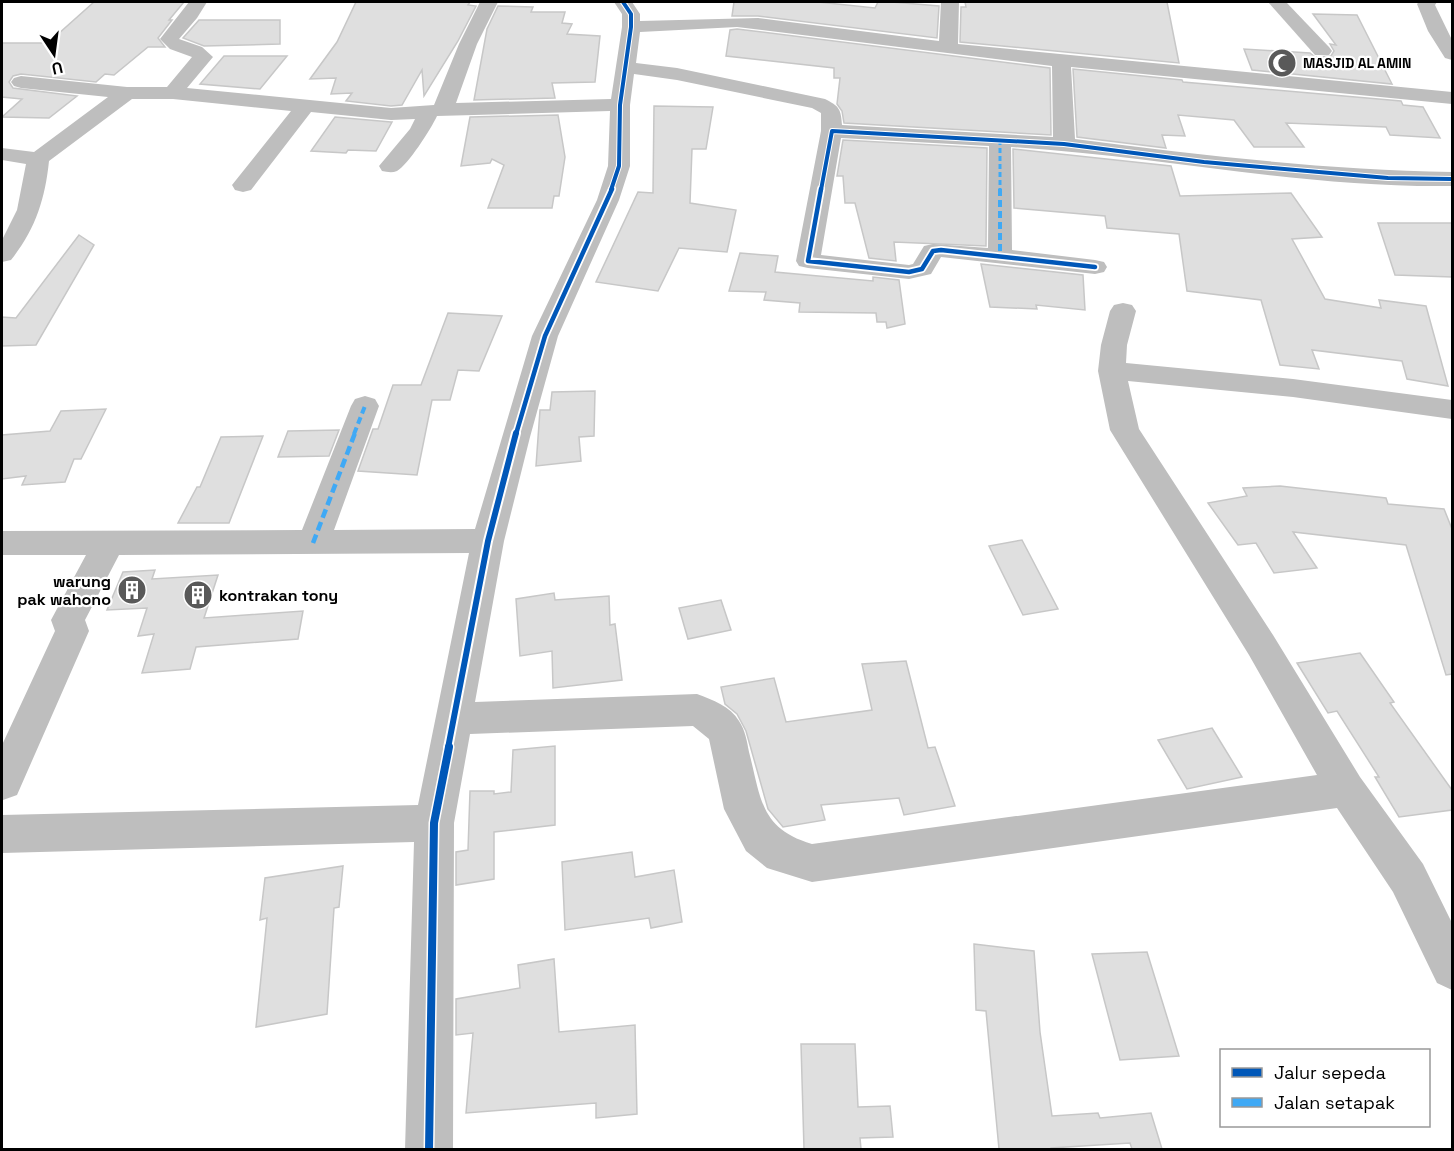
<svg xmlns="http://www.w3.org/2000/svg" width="1454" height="1151" font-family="'Space Grotesk',sans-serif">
<rect width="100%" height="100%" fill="#fff"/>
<!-- building -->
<g fill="#dfdfdf" stroke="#c7c7c7" stroke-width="1.5">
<path d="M94,2H184L169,20H172L158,38L165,47H148L114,75L105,74L96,82L21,74L13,76L9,82L13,88L77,96L49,118L2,117L22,99L2,97V43H48Z"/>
<path d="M356,2H470L468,5L476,6L458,41L424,96L422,70L402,105L391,106L346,101L352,93L331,94L336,78L310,79L337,42Z"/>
<path d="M734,2H818L875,8L878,2H892L939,6L937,38L758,16H732Z"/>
<path d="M965,2H1167L1179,63L960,42L961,7H966Z"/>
<path d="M498,6L533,7L531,12H565L562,23L572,24L567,34L600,36L595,82L552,83L555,98L474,100L487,29Z"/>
<path d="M1313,14L1357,15L1392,84L1252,70L1244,49L1310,53L1315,57L1331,56L1334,51L1330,44L1336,45Z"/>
<path d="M199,20H280V44L204,46L183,38Z"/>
<path d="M737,29L1050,68L1051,135L844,123L842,111L837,104L840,78H834V68L726,56L730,30Z"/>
<path d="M224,56H287L260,89L200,84Z"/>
<path d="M1073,69L1182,80L1183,82L1401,101L1403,105L1423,107L1440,138L1390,135L1386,127L1286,123L1304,147H1254L1234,120L1178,115L1185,136L1162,135L1166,148L1077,137Z"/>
<path d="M654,106L713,107L706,149H692L690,203L736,210L727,252L679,248L658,291L596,282L638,192L653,193Z"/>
<path d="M558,115L565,157L559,196H554L552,208H488L504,165L492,159L490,163L461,166L470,117Z"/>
<path d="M335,117L391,122H392L376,151L348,150L346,153L311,151Z"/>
<path d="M843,140L987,148L986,246L894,242L896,261L869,258L855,203H845L843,176H837Z"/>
<path d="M1013,149L1171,166L1180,196L1291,193L1322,237L1292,239L1325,299L1381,308L1379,300L1426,306L1448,386L1407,379L1402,361L1312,350L1319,369L1280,365L1261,300L1187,291L1179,234L1107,228L1105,216L1014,208Z"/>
<path d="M1378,223H1452V277L1395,275Z"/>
<path d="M79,235L94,245L36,345L2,346V317L16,318Z"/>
<path d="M740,253L778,256L775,272L873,281V277L899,280L905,324L887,328L886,322H877L876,313L799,312L800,303L764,300L766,292L729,291Z"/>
<path d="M981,264L1083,275L1085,310L1036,305L1037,309L990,307Z"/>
<path d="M448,313L502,316L479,371L458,370L450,400H432L417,475L358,471L373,429H378L393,385H421Z"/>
<path d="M595,391L594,436L579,437L581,461L536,466L540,410H550L552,392Z"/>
<path d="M106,409L81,459H74L65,482L22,485L26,476L2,479V435L50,431L61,411Z"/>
<path d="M339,430L329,456L278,457L288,431Z"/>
<path d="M263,436L229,523H178L197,487H200L221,437Z"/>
<path d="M1280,486L1386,498L1388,504L1444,509L1452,529V674L1446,675L1406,545L1293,532L1317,568L1274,573L1256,543L1238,545L1208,503L1247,496L1243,488Z"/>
<path d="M1022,540L1058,609L1023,615L989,546Z"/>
<path d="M155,570L152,579L218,575L204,618L303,611L298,639L196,647L190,669L142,673L154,634L138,636L147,608L107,610L123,572Z"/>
<path d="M554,593L555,600L609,596L610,625L615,624L622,680L553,688L552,651L520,656L516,599Z"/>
<path d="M721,600L731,630L688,639L679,608Z"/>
<path d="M1360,653L1394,702L1390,703L1452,790V810L1399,817L1375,777H1379L1337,711L1328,713L1297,663Z"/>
<path d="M906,661L928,748L935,747L955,806L904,815L899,798L821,805L825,820L783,827L768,809L746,731L737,714L725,704L721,687L774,678L786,722L872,710L862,664Z"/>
<path d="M1212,728L1242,777L1187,789L1158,740Z"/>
<path d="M555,746V825L494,832V879L456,885V852L468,850L470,791H494V794L511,792L513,750Z"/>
<path d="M632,852L635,877L674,870L682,922L651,928L649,918L565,930L562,862Z"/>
<path d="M343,866L339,907L334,908L327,1014L256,1027L267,918L260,920L265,878Z"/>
<path d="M974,944L1034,951L1040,1032L1052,1116L1098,1113L1100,1118L1151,1113L1162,1149H1132L1130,1143L1051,1148V1149H999L986,1011L976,1010Z"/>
<path d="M1147,952L1179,1056L1120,1060L1092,954Z"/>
<path d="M554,959L559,1032L635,1025L637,1114L596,1118V1103L466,1113L473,1033L456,1035V999L520,988L518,965Z"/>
<path d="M801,1044H855L858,1107L890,1106L893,1137L860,1138L861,1149H804Z"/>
</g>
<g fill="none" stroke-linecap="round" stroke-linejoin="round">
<!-- minor -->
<g fill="#bebebe" fill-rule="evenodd">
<path d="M189,2H207L197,18L179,39L202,47L213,57L187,88L391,108L434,105L459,44L480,2H498L477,44L456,103L611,99L622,27V14L614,2H632L640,14V21L758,18L939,41L941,2H959L958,44L1452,92V104L1071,67L1075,139C1200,155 1326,170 1452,172V186C1304,188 1158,156 1011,147L1012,250L1095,260L1104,262L1107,267L1104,272L1095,274L941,257L931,274L909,279L808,268L799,266L796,261L821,131V113L812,108L677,80L634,74L630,105V166L619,200L558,336L530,437L504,541L475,702L697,694C713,700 730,706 739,721C745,730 747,741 749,752C761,798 760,829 812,844L1317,775L1249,655L1110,430L1098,371L1101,345L1110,311L1114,305L1123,303L1132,305L1136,311L1127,345L1126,363L1293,379L1452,400V419L1293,397L1128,381L1139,429L1273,635L1360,777L1423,864L1452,923V990L1437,983L1393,892L1337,808L812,882L767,868L746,851L724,809L709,739L693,726L470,734L454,823L453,1150H405L414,842L2,853V815L418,805L469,553L119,555L85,620L89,631L17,795L3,800L2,745L55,631L51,620L86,555H2V531L302,530L351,406L355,399L365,396L375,399L379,406L334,530L475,529L532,336L597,200L608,166L610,111L437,116C431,129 408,165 397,171C392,173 387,172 382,171L379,166L410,129L415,119L391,120L311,112L251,190L243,192L235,190L232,185L291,111L173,99H132L49,161C45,200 35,230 11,260L2,262V240L17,210L26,164L2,160V148L34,152L108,97L21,88L14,86L11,82L14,78L21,76L127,87H167L192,57L170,49L160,39ZM737,27L1052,66L1053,137L842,125C841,109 839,106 825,99L677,68L636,63L640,32ZM841,138L989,146L988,248L933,244L924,246L913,264L909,265L821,255Z"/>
<path d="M1268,2H1286L1329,47L1332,51L1329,55H1315Z"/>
<path d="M1419,2H1437L1435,5L1452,40V60L1445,58L1428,31L1417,4Z"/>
</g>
<!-- quiet-far2 -->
<path stroke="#3fa9f5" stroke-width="3" stroke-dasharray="5 3" stroke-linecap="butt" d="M1000,140V190"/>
<!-- quiet-far1 -->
<g stroke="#3fa9f5" stroke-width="4" stroke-dasharray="7 4" stroke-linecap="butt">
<path d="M1000,189V256"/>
<path d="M354,434L365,406"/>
</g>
<!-- quiet -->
<path stroke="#3fa9f5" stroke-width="4.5" stroke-dasharray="9 4.5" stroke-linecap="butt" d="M313,543L355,433"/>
<!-- cycleway-far3 casing -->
<g stroke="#fff" stroke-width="6">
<g id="cycleway-far3">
<path d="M611,190L619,166L620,105L631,27V14L623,2"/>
<path d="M821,190L832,131L1064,144L1204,162L1388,178L1452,179"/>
</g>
</g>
<!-- cycleway-far2 casing -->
<g stroke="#fff" stroke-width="8">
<g id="cycleway-far2">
<path d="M821,189L808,261L909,272L922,269L933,251L941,250L1095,267"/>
<path d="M516,434L545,336L612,189"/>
</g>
</g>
<!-- cycleway-far1 casing -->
<g stroke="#fff" stroke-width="10">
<path id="cycleway-far1" d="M448,748L488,541L516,433"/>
</g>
<!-- cycleway casing -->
<g stroke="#fff" stroke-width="11">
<path id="cycleway" d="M429,1150L434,823L449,747"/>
</g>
<!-- cycleway-far3 -->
<use href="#cycleway-far3" stroke="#0057b8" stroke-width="4"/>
<!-- cycleway-far2 -->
<use href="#cycleway-far2" stroke="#0057b8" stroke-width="4.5"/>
<!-- cycleway-far1 -->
<use href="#cycleway-far1" stroke="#0057b8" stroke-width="6"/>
<!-- cycleway -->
<use href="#cycleway" stroke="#0057b8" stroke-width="8"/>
</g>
<!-- icons -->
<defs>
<g id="mosque-disc" transform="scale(1.5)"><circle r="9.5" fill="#595959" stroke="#fff"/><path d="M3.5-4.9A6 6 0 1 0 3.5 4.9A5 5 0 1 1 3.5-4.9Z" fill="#fff"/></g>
<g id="building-disc" transform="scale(1.5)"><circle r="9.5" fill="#595959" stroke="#fff"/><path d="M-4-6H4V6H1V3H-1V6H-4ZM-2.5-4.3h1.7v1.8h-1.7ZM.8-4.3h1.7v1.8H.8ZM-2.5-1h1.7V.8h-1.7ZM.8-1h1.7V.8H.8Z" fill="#fff"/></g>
</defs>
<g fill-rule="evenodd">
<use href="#mosque-disc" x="1282" y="63"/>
<use href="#building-disc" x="132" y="590"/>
<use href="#building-disc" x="198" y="595"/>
</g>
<g text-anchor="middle" stroke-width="4.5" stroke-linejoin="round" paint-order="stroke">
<!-- far-poi labels -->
<g font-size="14" font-weight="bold" fill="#000" stroke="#fff" text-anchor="start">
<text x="1303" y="68">MASJID AL AMIN</text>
</g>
<!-- poi labels -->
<g font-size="16" font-weight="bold" fill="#000" stroke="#fff" text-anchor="end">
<text x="111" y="587">warung<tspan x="111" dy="18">pak wahono</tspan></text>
<text x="219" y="601" text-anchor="start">kontrakan tony</text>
</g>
</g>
<!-- border -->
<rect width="1454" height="1151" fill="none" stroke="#000000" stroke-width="6"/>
<!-- legend -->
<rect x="1220" y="1049" width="210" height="78" fill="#ffffff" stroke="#999999" stroke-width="1.5"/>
<rect x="1232" y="1068" width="30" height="9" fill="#0057b8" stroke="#999999" stroke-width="1.5"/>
<text x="1274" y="1079" font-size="18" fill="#000000">Jalur sepeda</text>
<rect x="1232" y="1098" width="30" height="9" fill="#3fa9f5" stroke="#999999" stroke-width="1.5"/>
<text x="1274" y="1109" font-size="18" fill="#000000">Jalan setapak</text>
<!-- north arrow -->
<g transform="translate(54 54) rotate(167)" stroke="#ffffff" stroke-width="4.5" paint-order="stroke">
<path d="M0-4.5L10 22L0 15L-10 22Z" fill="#000000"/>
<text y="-9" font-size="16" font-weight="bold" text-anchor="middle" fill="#000000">U</text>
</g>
</svg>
